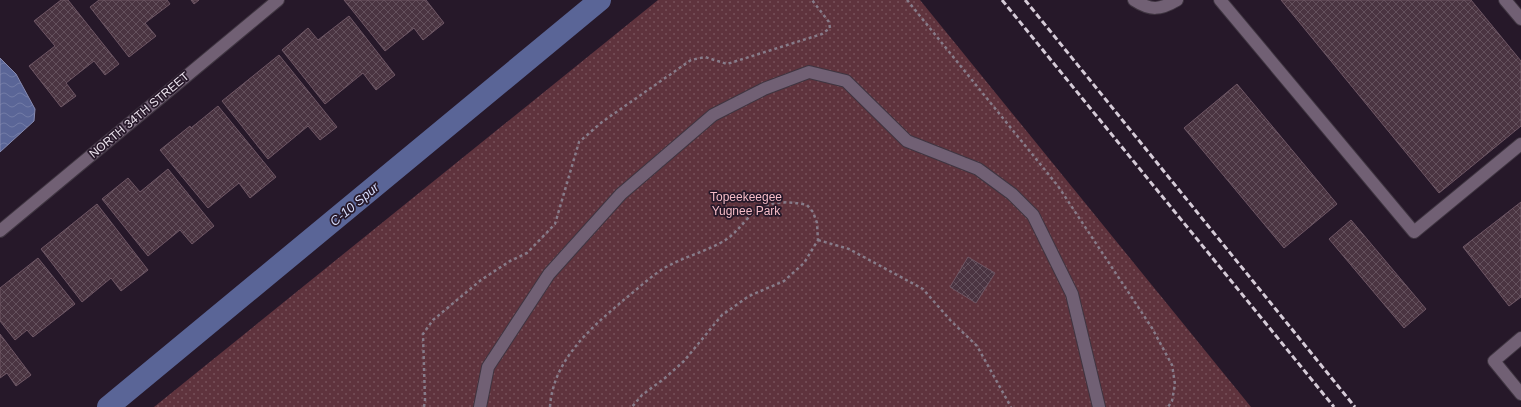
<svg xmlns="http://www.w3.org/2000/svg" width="1521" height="407" font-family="Arial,sans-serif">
<defs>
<pattern id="grass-dots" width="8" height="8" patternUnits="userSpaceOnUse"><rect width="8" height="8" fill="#5f333d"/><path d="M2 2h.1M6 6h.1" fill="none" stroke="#765059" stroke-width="1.8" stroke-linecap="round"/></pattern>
<pattern id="water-waves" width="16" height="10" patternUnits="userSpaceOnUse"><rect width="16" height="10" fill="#5a6597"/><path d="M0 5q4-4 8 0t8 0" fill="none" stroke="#727ba6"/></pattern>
<pattern id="building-cross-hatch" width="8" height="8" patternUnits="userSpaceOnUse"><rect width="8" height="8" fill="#4a3441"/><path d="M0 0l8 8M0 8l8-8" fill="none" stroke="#64515d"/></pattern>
</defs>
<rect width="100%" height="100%" fill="#261829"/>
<!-- grass -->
<path fill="url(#grass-dots)" d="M658,0H920L1251,407H154Z"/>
<!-- water -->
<path fill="url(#water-waves)" stroke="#868ab1" d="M0,58L16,74L35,109L34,121L0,152Z"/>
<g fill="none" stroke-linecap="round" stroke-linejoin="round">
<!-- canal -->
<path stroke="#5a6597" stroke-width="22" d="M108,407L600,0"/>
</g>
<!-- building -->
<g fill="url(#building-cross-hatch)" stroke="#6f5765">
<path d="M61,0H68L119,64L105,75L94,61L66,83L76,96L61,107L29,66L55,46L34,21Z"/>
<path d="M99,0H167L170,4L145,23L156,36L129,57L90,7Z"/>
<path d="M191,0H199L194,4Z"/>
<path d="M344,0H426L444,23L423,40L414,28L385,51Z"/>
<path d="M1281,0H1471L1521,61V126L1439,193Z"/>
<path d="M349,16L395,75L376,90L363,73L325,104L282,50L308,28L318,40Z"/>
<path d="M279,55L337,127L320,140L308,126L268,159L222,101Z"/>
<path d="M1237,84L1337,204L1284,248L1184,128Z"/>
<path d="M218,106L276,177L250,198L239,183L208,208L160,150L190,126L191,128Z"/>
<path d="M168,169L214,226L192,244L180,230L148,256L102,199L128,178L140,192Z"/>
<path d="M1521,202V297L1509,306L1463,247Z"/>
<path d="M97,204L148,270L121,291L111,278L82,302L41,249Z"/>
<path d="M1351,220L1426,309L1404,328L1329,239Z"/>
<path d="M968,257L995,273L976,303L950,287Z"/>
<path d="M38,258L75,304L33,337L27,330L15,340L0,321V288Z"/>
<path d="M0,334L31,375L16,386L7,373L0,378Z"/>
</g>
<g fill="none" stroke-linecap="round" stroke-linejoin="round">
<!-- minor casing -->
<g stroke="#3f3541" stroke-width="14">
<g id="minor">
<path d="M1134,0C1151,11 1160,10 1177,0"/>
<path d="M1220,0L1414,232L1521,144"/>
<path d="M1505,0L1521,19"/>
<path d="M0,231L278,0"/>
<path d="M1521,338L1494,361L1521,394"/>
<path d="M480,407L488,367L549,274L621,194L713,115L764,89L809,72L846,81L907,141L978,169L1012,194L1033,215L1072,294L1099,407"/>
</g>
</g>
<!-- path -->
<g stroke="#877c8a" stroke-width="2.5" stroke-dasharray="3 3" stroke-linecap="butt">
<path d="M907,0L1058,186L1152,328L1172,365L1175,384L1172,401L1168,407"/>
<path d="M818,240L849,249L923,289L951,321L977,346L1011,407"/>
<path d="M424,407L425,400L423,334L433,320L481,280L510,261L527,253L555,224L579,142L602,122L691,60L705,57L727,64L822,34L830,28L829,22L812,0"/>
<path d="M550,407C553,359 592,327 626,298C639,288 652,275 666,267C684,257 704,252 722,242C733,236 739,228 748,218C765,201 785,200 807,205L813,212L817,223L818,240L804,263L784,281L749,296L722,315L684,361L665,378L642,395L632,407"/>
</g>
<!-- minor -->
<use href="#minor" stroke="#716074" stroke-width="12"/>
<!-- rail -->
<g stroke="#d5cbd7" stroke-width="3" stroke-dasharray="6 3" stroke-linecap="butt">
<path d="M1002,0L1334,407"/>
<path d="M1025,0L1355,407"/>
</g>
</g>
<g text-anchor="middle" stroke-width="3.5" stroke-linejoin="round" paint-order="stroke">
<!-- street labels -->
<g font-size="12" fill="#ebe2ed" stroke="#261829">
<text transform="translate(139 115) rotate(-40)" y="4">NORTH 34TH STREET</text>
</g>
<!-- park labels -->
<g font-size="12" fill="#f6bdc8" stroke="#261829">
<text x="746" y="201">Topeekeegee<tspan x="746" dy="14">Yugnee Park</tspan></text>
</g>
<!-- water labels -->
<g font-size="13" font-style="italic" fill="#d2d9f9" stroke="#261829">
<text transform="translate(354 204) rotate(-40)" y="5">C-10 Spur</text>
</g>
</g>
</svg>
